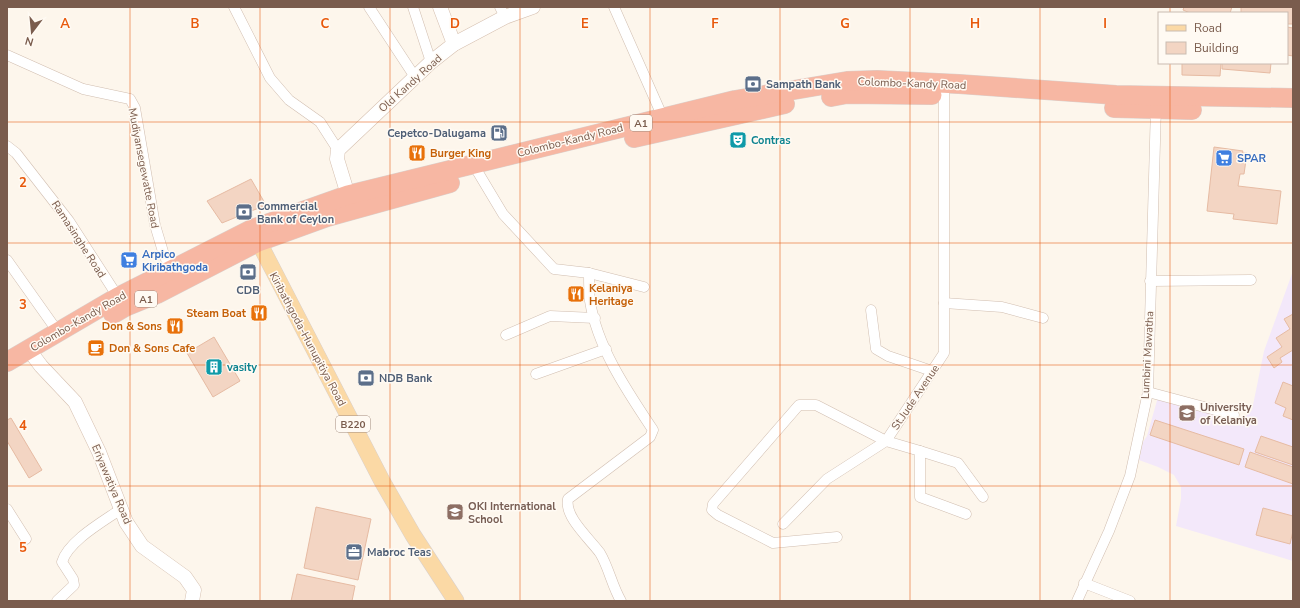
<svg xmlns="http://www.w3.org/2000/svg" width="1300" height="608" font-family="'Nunito Sans',sans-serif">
<rect width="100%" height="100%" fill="#fdf6ec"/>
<!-- education -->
<path fill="#f3e8fa" d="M1293,271V561L1176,526L1181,499V487L1174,475L1158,467L1139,460L1143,442L1147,436L1158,397L1237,418L1246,416L1252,410L1264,351Z"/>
<!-- building -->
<g fill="#f3d5c3" stroke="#e6bba3">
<path d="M1184,7H1232L1230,13H1190L1183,10Z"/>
<path d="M1241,7H1293V24H1287V13H1241Z"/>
<path d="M1287,27L1293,28V56L1287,55Z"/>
<path d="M1182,63H1221L1220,76L1182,75Z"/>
<path d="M1222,63H1271L1270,73L1222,69Z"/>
<path d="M1214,147L1243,151L1242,153H1247L1244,174H1240L1238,186L1281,191L1277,224L1233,219L1234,214L1207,211Z"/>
<path d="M251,179L266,205L222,223L207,201Z"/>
<path d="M1293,314V350L1280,358L1282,362L1274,368L1267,357L1282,347L1276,338L1290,329L1284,319Z"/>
<path d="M214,337L240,381L213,397L187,353Z"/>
<path d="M1283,382L1293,386V420L1283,416L1286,408L1275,403Z"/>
<path d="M11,418L42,470L29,478L7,441V420Z"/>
<path d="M1155,420L1244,449L1239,465L1150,435Z"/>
<path d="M1261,436L1293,447V465L1255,452Z"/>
<path d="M1250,452L1293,467V484L1245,467Z"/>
<path d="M316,507L371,519L358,580L304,568Z"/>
<path d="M1263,508L1293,516V531L1290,544L1256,535Z"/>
<path d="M297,574L355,586L352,601H291Z"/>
</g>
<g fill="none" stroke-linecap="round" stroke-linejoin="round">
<!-- street casing -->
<g stroke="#d1beb0" stroke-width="11">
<g id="street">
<path d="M234,7L270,78L289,100L320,122L338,150"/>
<path d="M369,7L415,77"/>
<path d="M413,7L431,62"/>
<path d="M500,7L505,17"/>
<path d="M614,7L664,120"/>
<path d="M7,55L83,89L130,99L135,108L155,225L164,255L171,269"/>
<path d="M7,146L16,153L69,221L118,297"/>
<path d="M473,164L503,214L554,269L589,273L644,287"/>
<path d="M7,260L58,332"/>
<path d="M589,273C589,282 589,292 590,301C597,347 627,391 653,430L650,437L568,499C564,517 590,539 600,553C609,568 612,586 621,601"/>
<path d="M1150,281L1251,280"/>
<path d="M944,303L1002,307L1043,318"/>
<path d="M871,310L876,349L888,356L932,371"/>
<path d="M506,335L550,316L595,318"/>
<path d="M536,374L606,349"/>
<path d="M1148,392L1234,415"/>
<path d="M920,451L958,463L983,497"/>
<path d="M7,509L26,539"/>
<path d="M783,524L827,479L886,441L920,451V497L966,514"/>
<path d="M837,537L773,543L718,515L712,510L713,504L799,405H816L886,441L944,353V83"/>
<path d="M1084,583L1130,601"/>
<path d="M57,601L74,585L73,579L62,562C68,541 104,521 121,509"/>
<path d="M1077,601L1109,531L1130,476L1148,392L1156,106"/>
</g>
</g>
<!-- secondary casing -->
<g stroke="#d6c0b0" stroke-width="15">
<g id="secondary">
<path d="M440,7L454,44"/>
<path d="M348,195L337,159L338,150L431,62L454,44L505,17L533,7"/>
<path d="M29,350L41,366L75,402L99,452L126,522L142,546L185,577L194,590L192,601"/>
</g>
</g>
<!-- primary casing -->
<g stroke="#dad1cd" stroke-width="17">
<path id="primary" d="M253,231L382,481L413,535L456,601"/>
</g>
<!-- highway casing -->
<g stroke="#dad1cd" stroke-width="20">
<g id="highway">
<path d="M831,97L847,94L932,95"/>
<path d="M1114,108L1192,110"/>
<path d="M634,138L785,104"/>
<path d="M113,314L125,307L157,294L258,242L327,217L450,183"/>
<path d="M7,362L118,297L252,229L348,195L735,100L847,81L877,80L959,84L1116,95L1293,98"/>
</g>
</g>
<!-- street -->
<use href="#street" stroke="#fff" stroke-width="10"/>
<!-- secondary -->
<use href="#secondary" stroke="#fff" stroke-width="14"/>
<!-- primary -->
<use href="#primary" stroke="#fbd9a5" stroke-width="16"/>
<!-- highway -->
<use href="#highway" stroke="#f7b7a3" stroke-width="19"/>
</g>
<!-- grid -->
<path fill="none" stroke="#e8590c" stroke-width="1" stroke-opacity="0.55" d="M130,7V601M260,7V601M390,7V601M520,7V601M650,7V601M780,7V601M910,7V601M1040,7V601M1170,7V13M1170,63V601M7,122H1293M7,243H1293M7,365H1293M7,486H1293"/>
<!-- icons -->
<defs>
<g id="bank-square" transform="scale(0.9)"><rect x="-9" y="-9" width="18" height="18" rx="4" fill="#5c6f8a" stroke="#fffaf3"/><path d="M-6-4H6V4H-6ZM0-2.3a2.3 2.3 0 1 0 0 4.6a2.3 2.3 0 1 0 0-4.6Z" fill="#fff"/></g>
<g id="fuel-square" transform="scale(0.9)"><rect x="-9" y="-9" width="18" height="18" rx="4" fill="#5c6f8a" stroke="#fffaf3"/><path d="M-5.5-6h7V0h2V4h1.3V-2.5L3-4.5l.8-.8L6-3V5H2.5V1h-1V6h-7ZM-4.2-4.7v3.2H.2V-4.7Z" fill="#fff"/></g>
<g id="theatre-square" transform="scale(0.9)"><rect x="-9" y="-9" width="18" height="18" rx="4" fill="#0f9aa8" stroke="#fffaf3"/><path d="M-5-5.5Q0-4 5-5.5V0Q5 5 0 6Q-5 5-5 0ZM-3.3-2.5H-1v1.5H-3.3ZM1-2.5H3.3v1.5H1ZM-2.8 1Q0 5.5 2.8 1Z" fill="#fff"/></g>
<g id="restaurant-square" transform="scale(0.9)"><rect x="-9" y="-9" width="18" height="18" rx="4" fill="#e8710a" stroke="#fffaf3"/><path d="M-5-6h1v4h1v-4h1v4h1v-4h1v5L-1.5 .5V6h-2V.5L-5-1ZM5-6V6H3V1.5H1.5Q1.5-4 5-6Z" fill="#fff"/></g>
<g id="supermarket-square" transform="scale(0.9)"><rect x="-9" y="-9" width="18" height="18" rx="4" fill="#3f7fe0" stroke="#fffaf3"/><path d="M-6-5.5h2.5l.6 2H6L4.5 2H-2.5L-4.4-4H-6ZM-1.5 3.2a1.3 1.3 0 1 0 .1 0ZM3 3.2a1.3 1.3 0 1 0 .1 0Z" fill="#fff"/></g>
<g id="cafe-square" transform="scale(0.9)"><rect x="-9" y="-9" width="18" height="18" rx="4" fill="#e8710a" stroke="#fffaf3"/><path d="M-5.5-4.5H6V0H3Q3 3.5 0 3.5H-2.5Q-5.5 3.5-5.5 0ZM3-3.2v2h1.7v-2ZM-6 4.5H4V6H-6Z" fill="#fff"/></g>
<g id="building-square" transform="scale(0.9)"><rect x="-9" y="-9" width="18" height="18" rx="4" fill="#0f9aa8" stroke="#fffaf3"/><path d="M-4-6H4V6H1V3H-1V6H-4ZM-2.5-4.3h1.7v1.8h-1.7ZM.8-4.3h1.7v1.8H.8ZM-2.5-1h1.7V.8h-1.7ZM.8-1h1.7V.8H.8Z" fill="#fff"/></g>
<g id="university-square" transform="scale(0.9)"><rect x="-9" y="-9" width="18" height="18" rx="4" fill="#8d6e63" stroke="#fffaf3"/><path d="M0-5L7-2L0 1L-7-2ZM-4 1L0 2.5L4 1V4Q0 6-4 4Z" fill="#fff"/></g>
<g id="school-square" transform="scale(0.9)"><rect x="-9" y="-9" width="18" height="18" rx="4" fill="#8d6e63" stroke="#fffaf3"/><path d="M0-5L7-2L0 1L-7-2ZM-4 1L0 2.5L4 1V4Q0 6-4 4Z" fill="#fff"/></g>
<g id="office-square" transform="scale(0.9)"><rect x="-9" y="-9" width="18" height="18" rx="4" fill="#5c6f8a" stroke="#fffaf3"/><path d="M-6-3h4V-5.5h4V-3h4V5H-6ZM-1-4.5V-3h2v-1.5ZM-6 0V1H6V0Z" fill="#fff"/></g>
</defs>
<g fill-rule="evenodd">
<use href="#bank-square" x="753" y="84"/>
<use href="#fuel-square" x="499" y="133"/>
<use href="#theatre-square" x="738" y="140"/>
<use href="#restaurant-square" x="417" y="153"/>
<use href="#supermarket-square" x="1224" y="158"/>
<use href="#bank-square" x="244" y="212"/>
<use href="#supermarket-square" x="129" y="260"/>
<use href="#bank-square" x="248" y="272"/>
<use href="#restaurant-square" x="576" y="294"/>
<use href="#restaurant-square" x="259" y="313"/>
<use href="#restaurant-square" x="175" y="326"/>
<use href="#cafe-square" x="96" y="348"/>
<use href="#building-square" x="214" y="367"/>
<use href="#bank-square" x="366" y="378"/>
<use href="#university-square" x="1187" y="413"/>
<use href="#school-square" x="455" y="512"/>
<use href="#office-square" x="354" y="552"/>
</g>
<g text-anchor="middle" stroke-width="3" stroke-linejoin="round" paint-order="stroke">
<!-- shield labels -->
<g fill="#fffaf3" stroke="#a28b7f" stroke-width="1">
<rect x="630" y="115" width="22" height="16" rx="3"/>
<rect x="135" y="291" width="22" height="16" rx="3"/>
<rect x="336" y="416" width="34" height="16" rx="3"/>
</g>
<g font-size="10" font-weight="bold" fill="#7a5c4d">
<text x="641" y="127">A1</text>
<text x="146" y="303">A1</text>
<text x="353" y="428">B220</text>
</g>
<!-- street labels -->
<g font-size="11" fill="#7a5c4d" stroke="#fffaf3">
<text transform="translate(410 83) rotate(-42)" y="4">Old Kandy Road</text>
<text transform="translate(912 83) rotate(2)" y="4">Colombo-Kandy Road</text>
<text transform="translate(570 140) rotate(-14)" y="4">Colombo-Kandy Road</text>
<text transform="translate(144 168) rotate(79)" y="4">Mudiyansegewatte Road</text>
<text transform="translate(79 239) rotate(57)" y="4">Ramasinghe Road</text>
<text transform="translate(78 321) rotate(-30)" y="4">Colombo-Kandy Road</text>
<text transform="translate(308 339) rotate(62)" y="4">Kiribathgoda-Hunupitiya Road</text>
<text transform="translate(1147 355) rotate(-87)" y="4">Lumbini Mawatha</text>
<text transform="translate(915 397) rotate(-56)" y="4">St.Jude Avenue</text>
<text transform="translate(112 484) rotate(67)" y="4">Eriyawatiya Road</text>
</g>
<!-- service labels -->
<g font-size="11" font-weight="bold" fill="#4e5e75" stroke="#fffaf3" text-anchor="start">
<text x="766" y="88">Sampath Bank</text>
<text x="486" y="137" text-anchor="end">Cepetco-Dalugama</text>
<text x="257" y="210">Commercial<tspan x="257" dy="13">Bank of Ceylon</tspan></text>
<text x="248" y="294" text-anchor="middle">CDB</text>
<text x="379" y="382">NDB Bank</text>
<text x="367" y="556">Mabroc Teas</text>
</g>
<!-- culture labels -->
<g font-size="11" font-weight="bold" fill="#0d838f" stroke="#fffaf3" text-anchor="start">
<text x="751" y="144">Contras</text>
<text x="227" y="371">vasity</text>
</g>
<!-- food labels -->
<g font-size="11" font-weight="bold" fill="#c56008" stroke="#fffaf3" text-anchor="start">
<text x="430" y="157">Burger King</text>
<text x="589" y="292">Kelaniya<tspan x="589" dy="13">Heritage</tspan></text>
<text x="246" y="317" text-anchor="end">Steam Boat</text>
<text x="162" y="330" text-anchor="end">Don &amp; Sons</text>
<text x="109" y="352">Don &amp; Sons Cafe</text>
</g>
<!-- shop labels -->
<g font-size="11" font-weight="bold" fill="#366cbe" stroke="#fffaf3" text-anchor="start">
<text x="1237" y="162">SPAR</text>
<text x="142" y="258">Arpico<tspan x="142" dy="13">Kiribathgoda</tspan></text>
</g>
<!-- education labels -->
<g font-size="11" font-weight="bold" fill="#785e54" stroke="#fffaf3" text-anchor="start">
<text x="1200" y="411">University<tspan x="1200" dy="13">of Kelaniya</tspan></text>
<text x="468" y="510">OKI International<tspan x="468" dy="13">School</tspan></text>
</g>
</g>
<g font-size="13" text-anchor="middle" font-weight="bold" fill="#e8590c" stroke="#fffaf3" stroke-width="3" stroke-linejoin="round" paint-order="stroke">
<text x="65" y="28">A</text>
<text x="195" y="28">B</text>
<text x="325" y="28">C</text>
<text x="455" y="28">D</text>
<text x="585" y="28">E</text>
<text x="715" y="28">F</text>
<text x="845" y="28">G</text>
<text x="975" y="28">H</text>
<text x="1105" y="28">I</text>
<text x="23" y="187">2</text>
<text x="23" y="309">3</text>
<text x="23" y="430">4</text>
<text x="23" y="552">5</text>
</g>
<!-- border -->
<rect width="1300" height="608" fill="none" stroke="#7a5c4d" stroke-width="16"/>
<!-- legend -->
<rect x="1158" y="12" width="130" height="52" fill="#fffaf3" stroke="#cabbb1"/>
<rect x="1166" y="25" width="20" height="6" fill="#fbd9a5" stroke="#cabbb1"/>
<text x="1194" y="32" font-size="12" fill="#7a5c4d">Road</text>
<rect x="1166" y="42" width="20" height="12" fill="#f3d5c3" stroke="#cabbb1"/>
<text x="1194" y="52" font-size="12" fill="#7a5c4d">Building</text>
<!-- north arrow -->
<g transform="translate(32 32) rotate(196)" stroke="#fffaf3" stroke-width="3" paint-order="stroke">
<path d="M0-3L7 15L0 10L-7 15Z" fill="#7a5c4d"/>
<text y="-6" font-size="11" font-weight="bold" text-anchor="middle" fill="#7a5c4d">N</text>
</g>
</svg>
